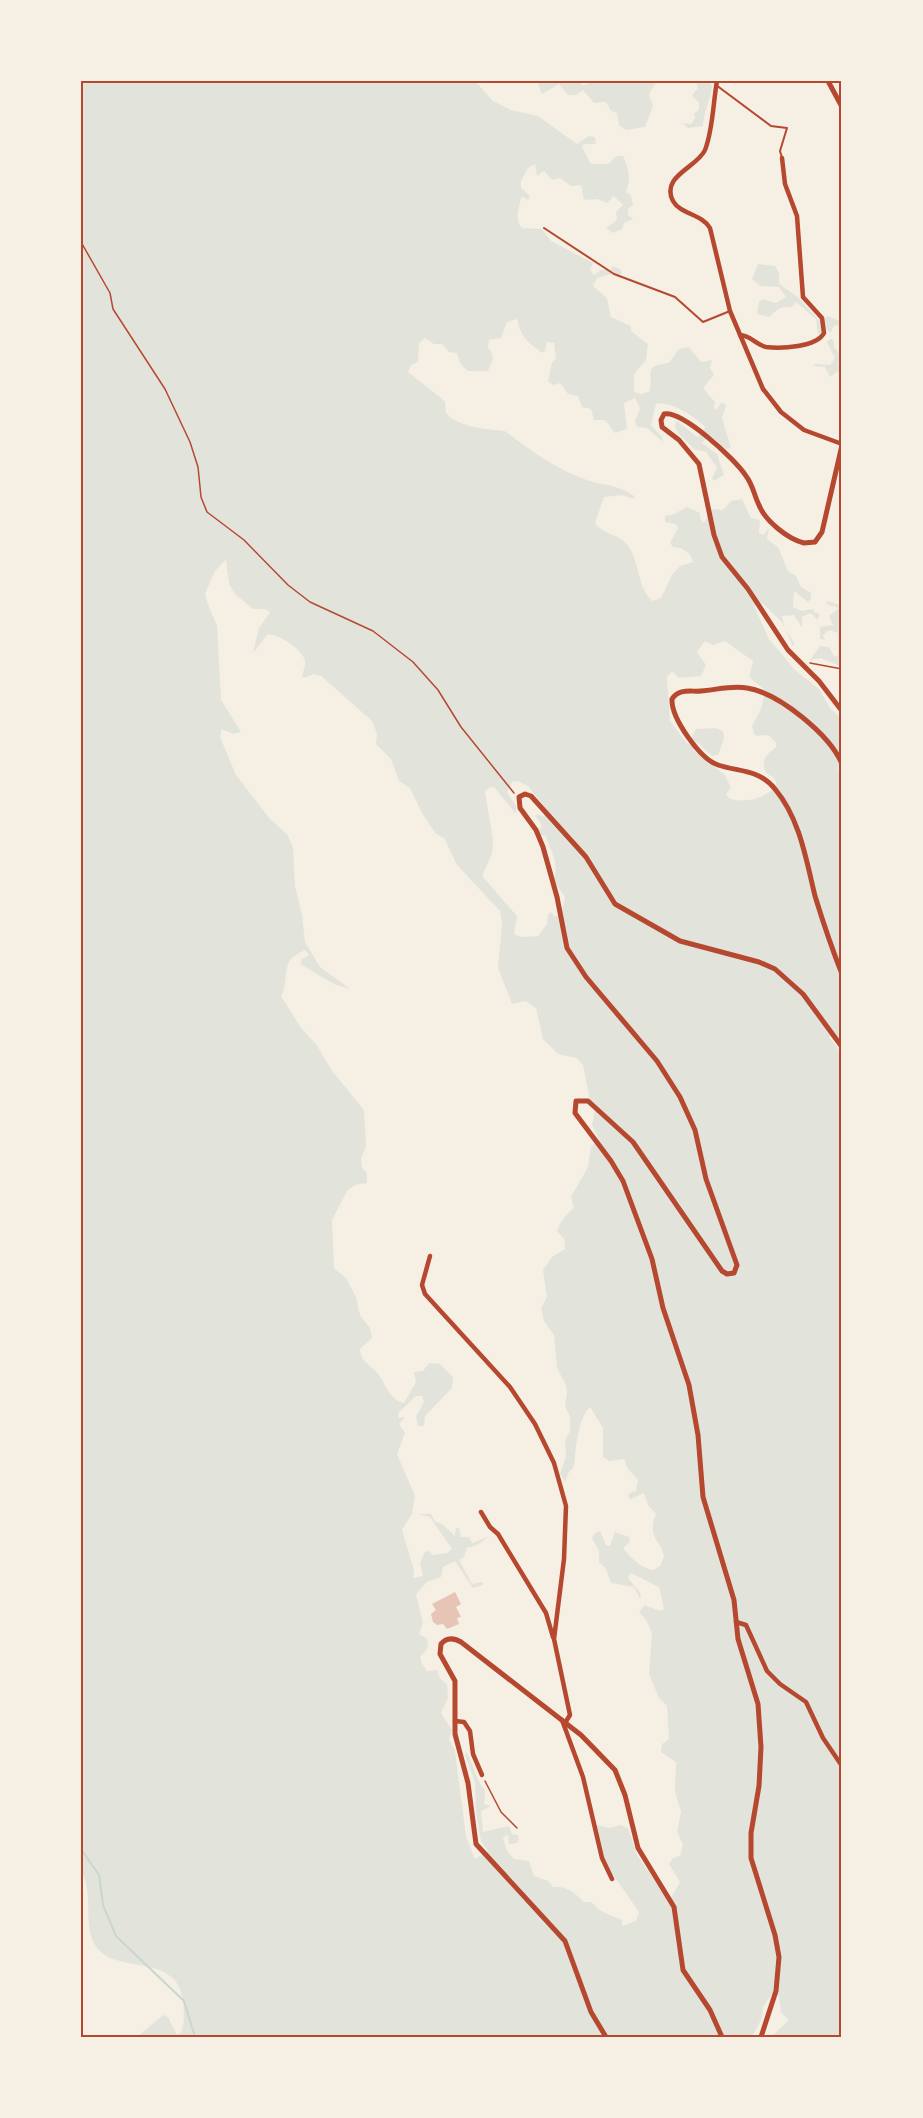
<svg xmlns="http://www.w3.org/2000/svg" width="923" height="2118" font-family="'Nunito Sans',sans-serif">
<rect width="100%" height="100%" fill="#f6efe4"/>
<!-- green -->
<g fill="#e2e4dc" fill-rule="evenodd">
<path d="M81,81H475L493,101L511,110L538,116L577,144L589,136L595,137L596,144H584L582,147L591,164H608L617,156H623C629,169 631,179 626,192L631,195L633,205L628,209V215L633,219L624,223L622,229L613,233L606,228L617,220L616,212L623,205L614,196L607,203L597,199L584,200L581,185L571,186L560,178L552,180L544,171L537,176L535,164L528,168L521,181V188L530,196L528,200L524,197L521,198C519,209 514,219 522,228L542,229L551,241L593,263L590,270L594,275L601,270H610L613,266L620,269L622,273L619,276L611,274L597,278L593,286L607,298L611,317L631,326V331L648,344L646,360L634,374V392L642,394L650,391C653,371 643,366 669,363L679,349L689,347L701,362L712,360L710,368L714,375L703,388L715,402L714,409L716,410L722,402L726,405L722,418L731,448L726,449L710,435L702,443L717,454L724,475L714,481L712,478L717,468L706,452L694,449L679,434L675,427L676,420L697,437L702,434L705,427C693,416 672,401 656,404L651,425L662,437L663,442L647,428L637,427L635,421L640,408L635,398L624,403L627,429L615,433L605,420H594L591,409L582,407L578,396L568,394L560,383L554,385L548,382L552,362L556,359L554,343L547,342L545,351L542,353C528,341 522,340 517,319L507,322L501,338L489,340L488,349L491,351L493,359L488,371H468L460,363L457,353L449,352L442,344H434L425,338L419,343L418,362L411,365L408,372L441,398L445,402L446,413C459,428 488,429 505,431C529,450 561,472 590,481C604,485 621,486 634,496V499L622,495L604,497L595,523C603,535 621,534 629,547C640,565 637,586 652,601L661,598L672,575L680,566L693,562C692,553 681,547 673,547L670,543L678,528L676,524L665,522V516L672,515L687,507L700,513V519L704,523L712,509L723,510L731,501L742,499L751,518L760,520L759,533L763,535L769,528L767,539L778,547L788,571L796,576L801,587L811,593V599L808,602L794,591L793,607L802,611L813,609L815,613L820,614L817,620L811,613L802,617V628L794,615L782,616L785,629L795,644L793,646L782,622L762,603L754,606L769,639L795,670L819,689L830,708L840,717L842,764L838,769L842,780V1039L833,1034L829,1037L842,1054V2037H771L789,2020L781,2013L779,1996L772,1994L763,2007L762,2018L752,2037H137L163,2015L168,2017L177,2035L181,2033C185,2023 184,2011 183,2000C177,1953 117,1974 97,1948C81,1926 95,1894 81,1871ZM226,560L229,584L235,594L253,609H265L270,612L259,628L253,653L267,635C278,633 303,650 305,661C306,666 303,671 302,676L304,678L314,674L321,676L372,721L377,734L376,744L391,759L399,781L410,788L422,813L436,834L444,838L457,865L500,911L502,924L498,968L512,1004L526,1001L536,1008L543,1039L558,1054L576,1058L583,1065L590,1101L595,1110L592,1125L599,1140L591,1146L588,1167L571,1197L574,1208C566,1215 560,1221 557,1231L564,1239L565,1249L552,1257L543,1270L547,1297L541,1308L544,1321L554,1335L557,1368L566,1385L567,1393L565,1406L570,1417V1431L565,1441L566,1456L560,1474L565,1482L569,1472L574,1467C576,1449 577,1420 590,1407L603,1428V1457L609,1461L624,1459L628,1469L638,1480L636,1491L629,1493L628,1497L631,1499L644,1493L648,1505L656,1514C646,1537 662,1542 664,1557L660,1566L654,1570C642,1569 630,1557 623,1548L630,1542L629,1537L615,1532L610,1546L606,1545L600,1531L595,1533L592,1538L599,1551V1562L606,1569L611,1583L634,1587L640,1599L641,1594L628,1578L631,1573L659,1587L664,1609L660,1611L645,1605L639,1612L646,1620L652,1633L649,1674L659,1698L667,1706L669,1739L662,1744L661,1752L676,1762L675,1792L681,1812L677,1832L683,1844L680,1856L673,1858L669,1864L680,1882L669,1901L637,1855L628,1828L620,1825L610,1828L596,1825L605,1863L639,1912L636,1921L622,1926V1920L601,1911L591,1902H584C573,1891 568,1886 553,1887L548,1881L534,1876L529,1861L514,1859L507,1851L503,1838L508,1834L509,1844L517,1843L519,1839L518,1835L512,1834L509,1826L483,1832L481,1811L491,1806L484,1804L485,1790C475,1780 474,1764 466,1752L465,1755L475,1782L476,1812L481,1841L488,1851L475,1859L466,1836L455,1751L449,1739L452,1730L441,1713L448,1698L447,1685L439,1677L438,1670L427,1671C414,1653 424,1658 428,1646L427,1639L419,1634L423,1623L416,1594L427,1582L441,1577L443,1567L455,1561L473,1588L483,1585V1582L472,1584L459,1560L464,1557L467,1548L477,1545L490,1536L472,1543L469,1537H461L459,1528H456L455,1536L442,1524L435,1522L431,1514H418L430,1517L452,1549L447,1553L432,1555L429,1551L425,1552L420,1563L423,1576L413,1578L414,1570L402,1530L412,1514L415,1496L397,1454L405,1433L399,1424L405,1417L399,1418L398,1413L416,1396H422L424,1402L416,1416L418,1426H424L425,1416L452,1388L453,1377L440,1364L429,1363L423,1371L414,1372L416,1382L404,1403C388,1398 388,1388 379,1375C371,1364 361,1364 360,1349L372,1338L370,1328L360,1315L356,1297L346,1278L334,1268L332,1220L347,1191L355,1185L367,1183V1173L362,1168L361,1159L366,1146L364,1110L333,1072L316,1044L301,1028L281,996C288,985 283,967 292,958C294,955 302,952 305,950L309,955L302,959L300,964L334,984L350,989L320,967L305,942L302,914L295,886L293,847L287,834L270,819L236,775L220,737L222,729L233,734L241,732L221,700L217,625C215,622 205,597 205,594L215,571ZM705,641L713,645L725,641L753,661L749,677L765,690L761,709L752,726L754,734L757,736L768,735L776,743V747C767,755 760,758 766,773L774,778L777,784C766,799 747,803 730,799L726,794L731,788L725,775L693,750L697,742L712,756L718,755L724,739L723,731L715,728L696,729L688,745L670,721L667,677L672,671L679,678L701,676L706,665L697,652ZM518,781L528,786L547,810L543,817L538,814L535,816L542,825L537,834L546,836C549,849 561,864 553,880L565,897L561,916H554L552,912L548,914L547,924L538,936L521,937L514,934L517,916L482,876L492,854L493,839L485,792L488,788L494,787L516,814V806L507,792L512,782Z"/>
<path d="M537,81H580L582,86L594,81H657L649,94L653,106L645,127L626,130L619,125L617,113L611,111L606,102L594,103L583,90L576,95H568L559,84L542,94Z"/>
<path d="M696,81H709L712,86C711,100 703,112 703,126L688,128L683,123L691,124L695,118L694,114L699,109V103L692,95L698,88Z"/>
<path d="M758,264L775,266L779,273V284L798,297L820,322L828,316L842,322V326L835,325L830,333L823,325L821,335L818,334L816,319L796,302L792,307C782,306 776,309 770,317L757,314L759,302L763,299L776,303L786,297L779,287L760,286L752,279Z"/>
<path d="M830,339L834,340V347L842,356V380L838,371L830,377L825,367L814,366L815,364L830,365L835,358L827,342Z"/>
<path d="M828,601L842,606V667L821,658L810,660L820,646L829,647L834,656H838V633L829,630L823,635L825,640L820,639V627L833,625L829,616L839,608L826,604Z"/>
</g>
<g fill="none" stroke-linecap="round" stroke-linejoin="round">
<!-- stream -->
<path stroke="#c9d6d2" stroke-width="2" d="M81,1849L99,1875L103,1905L116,1936L184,2001L195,2037"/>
</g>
<!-- building -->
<path fill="#e6c5b7" d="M455,1592L461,1604L456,1607L461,1617L457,1618L459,1624L447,1629L443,1624L437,1625L433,1622L431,1614L436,1610L432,1604Z"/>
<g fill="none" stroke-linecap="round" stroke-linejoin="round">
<!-- path -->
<g stroke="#b5482f" stroke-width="1.5">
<path d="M81,242L110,293L113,309L165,389L190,442L198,467L201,497L207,512L244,540L288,585L310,602L373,631L413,662L438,690L461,727L514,793"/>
<path d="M810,663L842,669"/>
<path d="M485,1781L501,1812L517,1828"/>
</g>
<!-- service -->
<g stroke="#b5482f" stroke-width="2">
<path d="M716,85L771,126L787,128L780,151L782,158"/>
<path d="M544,228L614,274L675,297L703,322L730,311"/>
</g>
<!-- minor -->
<g stroke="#b5482f" stroke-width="4.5">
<path d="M717,81C713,103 713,130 705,150C698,167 660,176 673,201C680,214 702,214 710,228L730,311L763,389L781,412L804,430L842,444"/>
<path d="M740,335C750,335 756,345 766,347C781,349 817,347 824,333L822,318L803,297L797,216L785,184L782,158"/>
<path d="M430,1256L422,1285L425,1294L510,1387L535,1424L554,1463L566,1506L564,1559L554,1639L570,1715L565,1723"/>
<path d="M481,1512L490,1527L498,1534L546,1613L553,1637"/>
<path d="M736,1622L746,1625L767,1671L780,1684L806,1702L823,1738L842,1766"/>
<path d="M562,1720L583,1777L602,1858L612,1879"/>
<path d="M455,1721L464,1722L470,1731L473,1754L482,1775"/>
</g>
<!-- tertiary -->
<g stroke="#b5482f" stroke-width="5">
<path d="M828,81L842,107"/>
<path d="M842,445L822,532L815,542L804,543C788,539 765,521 759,505C754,495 753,485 746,476C735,459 682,410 664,414L661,420L662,427L679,440L699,464L714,535L722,557L748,589L788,650L819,681L842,711"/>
<path d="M842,764C830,735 779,693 747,688C732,685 716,690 701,691C691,692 679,688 672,699C671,718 700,759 718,765C739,772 759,769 775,789C800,819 806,859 815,896C823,922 832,949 842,974"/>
<path d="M606,2037L591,2012L565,1941L476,1844L468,1783L455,1734V1681L440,1654L441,1644C447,1637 454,1638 461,1642L581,1735L615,1770L625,1795L638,1848L674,1907L683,1970L710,2010L722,2037"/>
<path d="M761,2037L776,1991L779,1957L775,1935L751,1858V1833L759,1786L761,1747L758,1704L738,1639L734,1600L703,1497L698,1435L689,1385L663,1308L652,1259L623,1181L611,1161L575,1113L576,1101H588L633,1142L722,1271L727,1274L734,1273L737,1265L706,1179L695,1130L680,1097L657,1061L586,977L567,948L557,897L543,847L536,830L520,808L519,797L525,794L531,796L586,857L615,904L680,941L759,962L775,969L803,994L842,1047"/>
</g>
</g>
<!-- border -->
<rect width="923" height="2118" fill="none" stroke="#f6efe4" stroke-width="165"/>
<rect x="82" y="82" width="758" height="1954" fill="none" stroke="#b5482f" stroke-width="2"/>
</svg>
